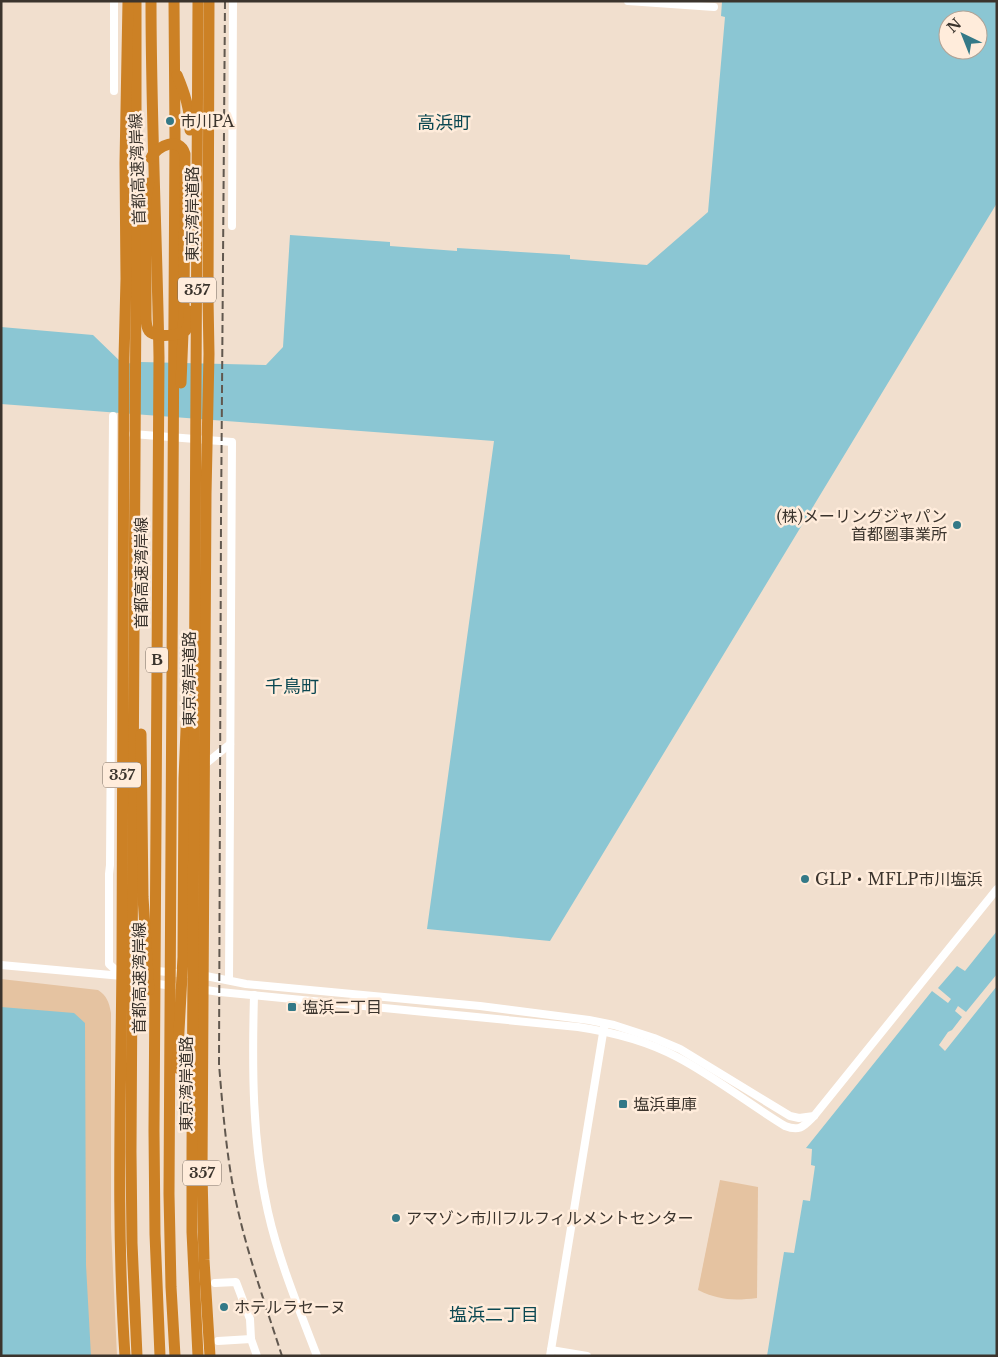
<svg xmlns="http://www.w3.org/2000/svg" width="998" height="1357" font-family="'Libre Baskerville','Noto Sans JP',serif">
<rect width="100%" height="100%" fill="#f1dfce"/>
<!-- green -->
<g fill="#e5c3a1">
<path d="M1,979L98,990C107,996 109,1002 111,1013V1228L117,1356H1Z"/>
<path d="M720,1180L758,1187L757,1298C733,1301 719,1300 698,1290Z"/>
</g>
<!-- water -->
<g fill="#8bc6d3" fill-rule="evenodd">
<path d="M725,1H997V203L550,941L427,929L494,441L1,404V327L93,335L123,364L141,362L266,365L283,347L290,235L390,242V246L457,251V248L570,255V259L647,265L708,212L725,17L721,16L722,2H725ZM948,20H978V50H948Z"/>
<path d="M997,931V1356H767L784,1252L794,1253L803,1200L810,1201L815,1166L811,1165L812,1149L806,1148L932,991L948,1003L951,999L938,988L957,966L965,971Z"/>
<path d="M1,1007L74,1013L85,1023L86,1265L91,1356H1Z"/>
</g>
<!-- pier -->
<path fill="#f1dfce" d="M997,974V986L945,1051L939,1045L948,1032L952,1030L962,1017L955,1011L958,1006L966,1012Z"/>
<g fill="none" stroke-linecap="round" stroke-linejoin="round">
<!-- minor -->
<g stroke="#fff" stroke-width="8">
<path d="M628,1L714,7"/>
<path d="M114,91V1"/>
<path d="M232,226L233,1"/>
<path d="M113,416L110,865L109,874V964L122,976L137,981L173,986"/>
<path d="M133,434L232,442L229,980"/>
<path d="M204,765L230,744"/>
<path d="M1,965L122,976L138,969L187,974"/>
<path d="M201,975L246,984L480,1006L589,1020L614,1025L654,1038L680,1049L790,1116L799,1118L814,1116"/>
<path d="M199,989L220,992L578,1027C612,1032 647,1041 677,1057C715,1077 749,1104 785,1126C800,1132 804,1126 814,1116L997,889"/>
<path d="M254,995C252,1068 252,1141 268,1212C279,1261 299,1309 317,1356"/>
<path d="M215,1283L236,1282L250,1319L251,1339L257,1356"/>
<path d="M218,1341L251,1339"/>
<path d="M551,1350L587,1356"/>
<path d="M550,1356L604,1027"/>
</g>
<!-- highway -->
<g stroke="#cc8125" stroke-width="11">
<path d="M136,1V285L131,1152L132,1243L137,1356"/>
<path d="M151,1C151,120 157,239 159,357L154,1131L155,1234L160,1356"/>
<path d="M174,1L175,137L169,1194L171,1287L175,1356"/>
<path d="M209,1L208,298L209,354L206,494L202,1174L204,1260L210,1356"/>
<path d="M177,75C185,94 190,109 190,130"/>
<path d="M151,158C157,145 180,136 185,154L184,308L181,383"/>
<path d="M149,183L146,199V316C146,321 146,327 149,331C154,338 182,336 186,330C190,325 189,317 189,311"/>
<path d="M141,734L143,897L149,990"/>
<path d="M177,1068L183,957L184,779L187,705L192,690"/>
<path d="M125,1356C116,1224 121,1092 122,960C123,759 123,559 124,358L126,279L125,163L128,1"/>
<path d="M198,1356L192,1232V1153L198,1"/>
</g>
<!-- rail -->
<path stroke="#61584f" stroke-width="2" stroke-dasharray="8 4" stroke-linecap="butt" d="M225,1L221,520L219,1064C222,1101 225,1138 231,1175C241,1237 263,1297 282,1356"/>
</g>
<!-- markers -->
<g fill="#347987" stroke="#ffecdb" stroke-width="2">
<circle cx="170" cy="121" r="5"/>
<circle cx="957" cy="525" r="5"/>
<circle cx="805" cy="879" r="5"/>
<rect x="287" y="1002" width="10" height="10" rx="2.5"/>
<rect x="618" y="1099" width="10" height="10" rx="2.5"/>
<circle cx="396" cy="1218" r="5"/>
<circle cx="224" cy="1307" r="5"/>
</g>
<g text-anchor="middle" stroke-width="5" stroke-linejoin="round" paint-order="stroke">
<!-- shield labels -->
<g fill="#ffecdb" stroke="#766b61" stroke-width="1">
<rect x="178" y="277.5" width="38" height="25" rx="4"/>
<rect x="146" y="647.5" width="22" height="25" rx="4"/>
<rect x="103" y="762.5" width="38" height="25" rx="4"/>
<rect x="183" y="1160.5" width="38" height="25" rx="4"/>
</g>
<g font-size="15" font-weight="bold" fill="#3b342d">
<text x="197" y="295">357</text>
<text x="157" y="665">B</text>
<text x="122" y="780">357</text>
<text x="202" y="1178">357</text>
</g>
<!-- poi labels -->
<g font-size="16" fill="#3b342d" stroke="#ffecdb" text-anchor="start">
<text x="180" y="127">市川PA</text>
<text x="947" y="522" text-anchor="end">(株)メーリングジャパン<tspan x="947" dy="18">首都圏事業所</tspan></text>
<text x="815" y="885">GLP・MFLP市川塩浜</text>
<text x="302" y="1013">塩浜二丁目</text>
<text x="633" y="1110">塩浜車庫</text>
<text x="406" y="1224">アマゾン市川フルフィルメントセンター</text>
<text x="234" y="1313">ホテルラセーヌ</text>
</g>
<!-- street labels -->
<g font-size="16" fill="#3b342d" stroke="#ffecdb">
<text transform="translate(137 169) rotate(-92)" y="6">首都高速湾岸線</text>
<text transform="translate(192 214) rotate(-90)" y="6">東京湾岸道路</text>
<text transform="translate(141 573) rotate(-90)" y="6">首都高速湾岸線</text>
<text transform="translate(189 679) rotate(-90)" y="6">東京湾岸道路</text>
<text transform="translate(139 978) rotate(-90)" y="6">首都高速湾岸線</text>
<text transform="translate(186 1084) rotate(-90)" y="6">東京湾岸道路</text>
</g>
<!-- neighbourhood labels -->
<g font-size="18" fill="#0b4852" stroke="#ffecdb">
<text x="444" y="129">高浜町</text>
<text x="292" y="693">千鳥町</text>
<text x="494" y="1321">塩浜二丁目</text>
</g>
</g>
<!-- border -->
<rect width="998" height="1357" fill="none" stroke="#3b342d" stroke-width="5"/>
<!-- north arrow -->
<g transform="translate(963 35) rotate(317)"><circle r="24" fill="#ffecdb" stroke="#b1a295"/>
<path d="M0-4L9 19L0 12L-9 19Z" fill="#347987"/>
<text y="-8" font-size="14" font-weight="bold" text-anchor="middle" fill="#3b342d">N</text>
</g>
</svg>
